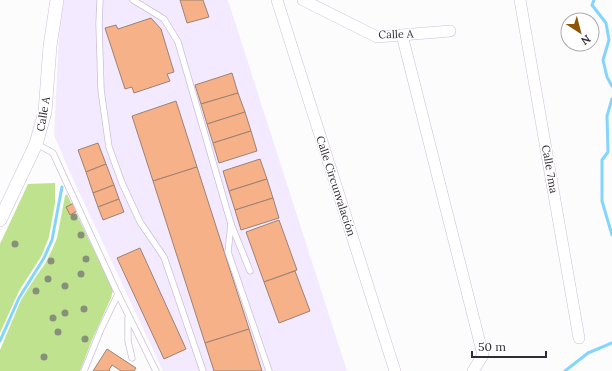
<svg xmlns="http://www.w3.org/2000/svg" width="612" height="371" font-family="Lora,serif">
<rect width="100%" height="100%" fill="#fcfcfc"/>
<!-- built -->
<path fill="#f4eaff" d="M64,0H228L347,371H163L71,175L54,135L60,16Z"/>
<!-- green -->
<g fill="#bee28e">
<path d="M55,183V203L49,237L42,255L19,291L0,333V244L28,184Z"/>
<path d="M67,194L113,290L111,298L92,340L80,371H0V350L21,300L37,275L45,264L52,250L57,238L65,196Z"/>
</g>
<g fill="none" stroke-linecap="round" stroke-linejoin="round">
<!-- stream -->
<g stroke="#84d5fe" stroke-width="3">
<path d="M594,0L592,5L606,23L609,40L603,60L607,77L612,86"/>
<path d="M612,99L607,116L608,152L602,160V201L612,235"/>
<path d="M0,341L19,298L44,258L52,240L62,187"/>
<path d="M565,371L588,353L612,343"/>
</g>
</g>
<!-- building -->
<g fill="#f6b188" stroke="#9c8274">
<path d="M180,0H203L209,17L187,23Z"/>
<path d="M151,18L161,29L174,72L167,74L170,81L134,93L132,87L125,89L105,28L116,25L118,29Z"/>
<path d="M232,73L238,93L201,104L195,85Z"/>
<path d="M238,93L245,112L207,124L201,104Z"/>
<path d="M176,101L197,167L153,181L132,116Z"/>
<path d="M245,112L251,131L213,143L207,124Z"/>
<path d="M251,131L257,151L219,163L213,143Z"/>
<path d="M98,143L106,164L86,172L78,150Z"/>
<path d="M260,159L267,179L229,191L223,171Z"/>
<path d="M106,164L114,185L93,193L86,172Z"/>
<path d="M197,167L249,329L205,343L153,181Z"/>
<path d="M267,179L273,198L235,210L229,191Z"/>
<path d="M114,185L119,199L98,207L93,193Z"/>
<path d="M273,198L279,218L241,230L235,210Z"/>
<path d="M119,199L124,212L103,220L98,207Z"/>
<path d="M74,203L77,211L70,215L66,207Z"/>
<path d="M279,220L297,270L264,282L246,232Z"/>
<path d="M140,248L186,349L164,359L117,258Z"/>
<path d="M295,271L310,311L279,323L264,282Z"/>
<path d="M249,329L262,371H214L205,343Z"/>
<path d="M107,349L136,368L134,371H121L112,365L109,370L110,371H93Z"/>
</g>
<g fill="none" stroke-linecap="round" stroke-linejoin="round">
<!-- service casing -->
<g stroke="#cbbfd9" stroke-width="7">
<g id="service">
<path d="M100,0L99,24L101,90L109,147L122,183L140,222L164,257L203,371"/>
<path d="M133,0L164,19L178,42L231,224L228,252L269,371"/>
<path d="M37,144L53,153L116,290L156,371"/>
<path d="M231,224L250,271"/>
<path d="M128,318V341L132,358"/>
<path d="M84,371L101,329L118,294"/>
</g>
</g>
<!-- minor casing -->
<g stroke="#cbbfd9" stroke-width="12">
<g id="minor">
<path d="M277,0L395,371"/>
<path d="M303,0L377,37L450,31"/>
<path d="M520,0L579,338"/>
<path d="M402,35L483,355L473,371"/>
</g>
</g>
<!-- tertiary casing -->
<g stroke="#cbbfd9" stroke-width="14">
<path id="tertiary" d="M0,220L36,144L45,112L50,46L57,0"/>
</g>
<!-- service -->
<use href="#service" stroke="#fff" stroke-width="5.5"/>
<!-- minor -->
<use href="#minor" stroke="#fff" stroke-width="11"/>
<!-- tertiary -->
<use href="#tertiary" stroke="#fff" stroke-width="13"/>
</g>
<!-- trees -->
<g fill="#88907c">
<circle cx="74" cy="217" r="3.5"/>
<circle cx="81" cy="235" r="3.5"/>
<circle cx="15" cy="244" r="3.5"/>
<circle cx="86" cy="259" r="3.5"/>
<circle cx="51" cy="261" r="3.5"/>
<circle cx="81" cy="274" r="3.5"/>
<circle cx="48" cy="279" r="3.5"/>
<circle cx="65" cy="286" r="3.5"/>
<circle cx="36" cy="291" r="3.5"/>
<circle cx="84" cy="309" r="3.5"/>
<circle cx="65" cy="313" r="3.5"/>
<circle cx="53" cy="318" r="3.5"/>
<circle cx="58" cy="332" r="3.5"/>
<circle cx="85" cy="339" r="3.5"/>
<circle cx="44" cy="357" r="3.5"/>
</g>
<g text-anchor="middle" stroke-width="3" stroke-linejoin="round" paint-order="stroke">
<!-- street labels -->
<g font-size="11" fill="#302c36" stroke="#fff">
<text transform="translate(396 34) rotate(-2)" y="4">Calle A</text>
<text transform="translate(43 114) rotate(-80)" y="4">Calle A</text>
<text transform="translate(550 169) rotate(80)" y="4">Calle 7ma</text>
<text transform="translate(336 186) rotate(72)" y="4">Calle Circunvalación</text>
</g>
</g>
<!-- north arrow -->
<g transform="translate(580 32) rotate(144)"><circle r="19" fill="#ffffff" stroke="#acabaf"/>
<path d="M0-3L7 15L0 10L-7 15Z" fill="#8c5606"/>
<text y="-6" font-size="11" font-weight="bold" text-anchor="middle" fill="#302c36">N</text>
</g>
<!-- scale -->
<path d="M472 351v6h74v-6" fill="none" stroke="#302c36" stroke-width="2"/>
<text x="478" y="351" font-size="12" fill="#302c36" stroke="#ffffff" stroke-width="3" paint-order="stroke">50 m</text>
</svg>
